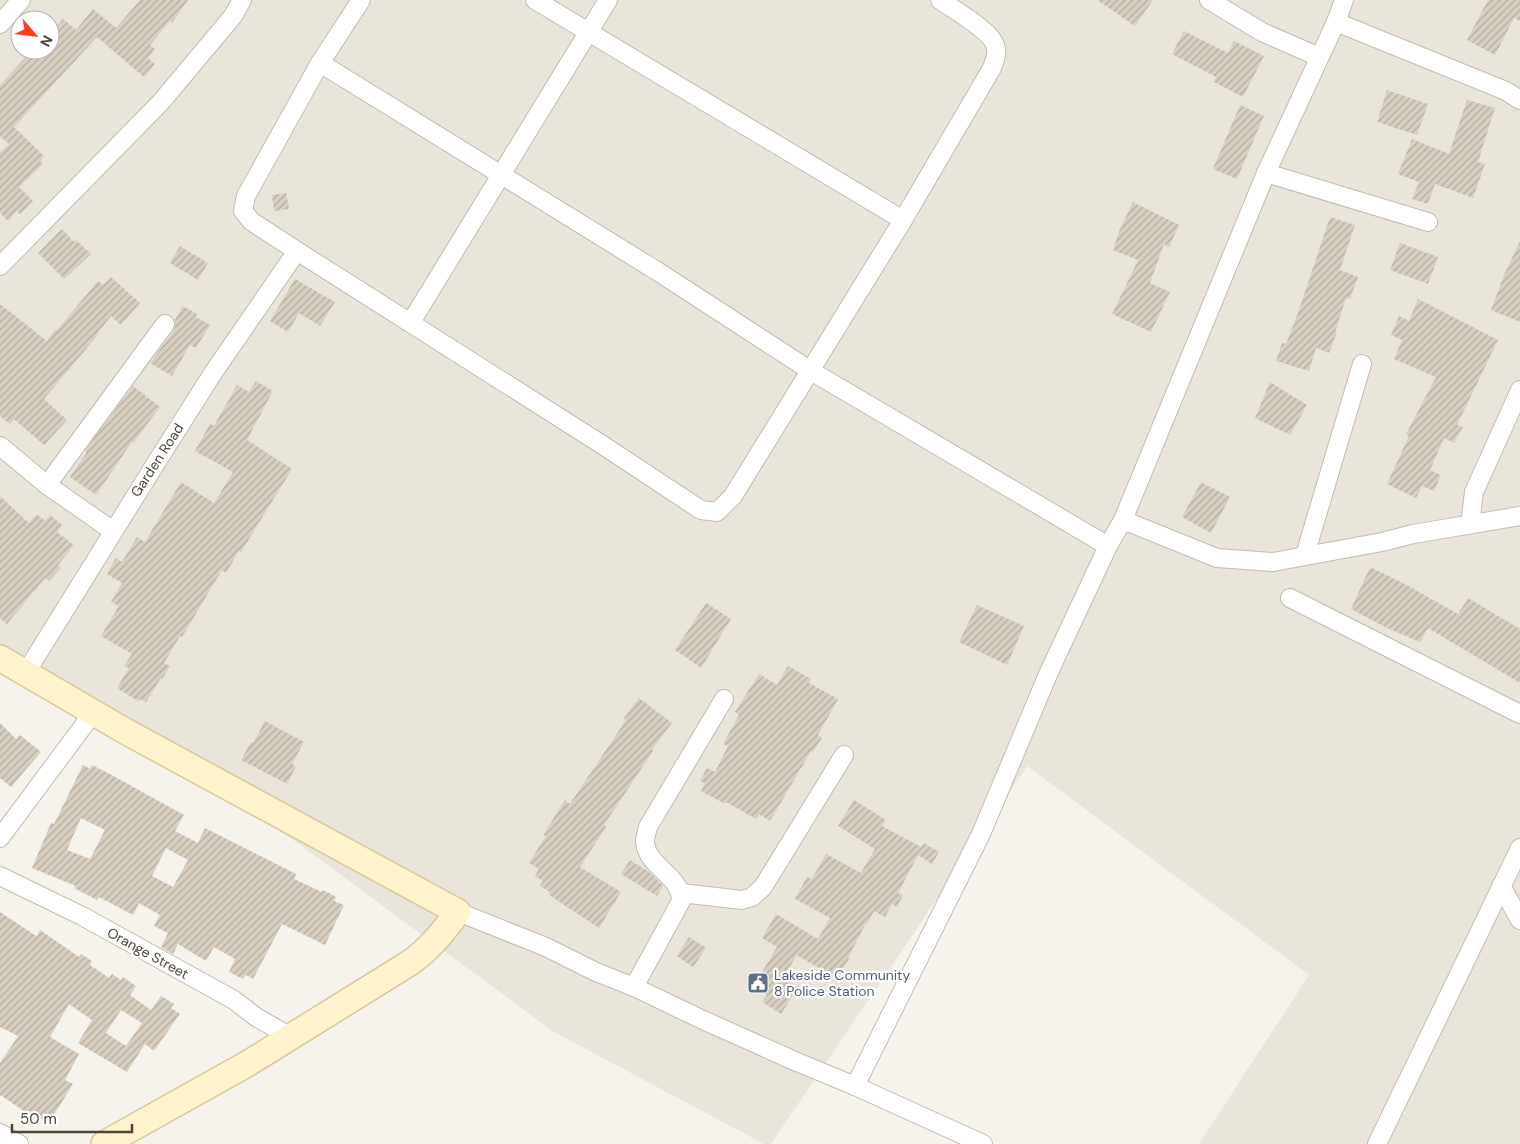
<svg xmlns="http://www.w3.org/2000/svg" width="1520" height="1144" font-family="'DM Sans',sans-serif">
<defs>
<pattern id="building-hatch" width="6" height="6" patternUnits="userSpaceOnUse" patternTransform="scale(1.25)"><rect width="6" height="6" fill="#d8cfc1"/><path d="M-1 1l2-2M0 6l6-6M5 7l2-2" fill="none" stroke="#b1aa9e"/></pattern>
</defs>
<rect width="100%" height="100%" fill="#f6f3ec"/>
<!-- residential -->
<path fill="#eae5da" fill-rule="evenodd" d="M0,0H1520V1144H1199L1309,975L1027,766L771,1144H764L554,1032L292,839L0,658ZM20,20H50V50H20Z"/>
<!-- building -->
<g fill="url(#building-hatch)" fill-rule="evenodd">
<path d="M140,0H188L172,23L170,21L150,45L155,49L148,58L155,64L144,77L97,37L14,127L44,156L40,161L43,164L19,187L33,201L20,214L17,211L8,221L0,213V152L9,144L0,136V85L32,50H50V34L63,19L76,30L93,9L116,28Z"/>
<path d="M1097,0H1153L1135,26Z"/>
<path d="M1488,0H1520V21L1514,18L1495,55L1467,40Z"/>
<path d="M1184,31L1228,53L1234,41L1264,56L1243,97L1214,82L1216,77L1172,54Z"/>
<path d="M1387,90L1428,104L1417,135L1377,122Z"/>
<path d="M1467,100L1495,108L1478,162L1485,164L1473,198L1435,184L1428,204L1412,199L1419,182L1398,174L1412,139L1449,154Z"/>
<path d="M1240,105L1264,116L1237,179L1213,169Z"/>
<path d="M286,193L289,209L274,211L272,195Z"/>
<path d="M1133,202L1179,225L1169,247L1164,244L1150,283L1170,292L1151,332L1112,314L1138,260L1113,250L1120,229Z"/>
<path d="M1330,217L1355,225L1340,270L1358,277L1350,299L1346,298L1335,332H1337L1329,353L1316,348L1309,371L1276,361L1282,343L1286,344L1299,310Z"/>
<path d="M62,229L74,242L76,240L91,254L64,279L38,253Z"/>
<path d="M1520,241V322L1491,310L1505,273Z"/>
<path d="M1400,243L1438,257L1428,284L1390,270Z"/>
<path d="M180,246L208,263L198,280L170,263Z"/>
<path d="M111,277L140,303L121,325L111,316L96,335L97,336L44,399L67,420L44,445L14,419L10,424L0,416V304L47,341L56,329L57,330L98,281L103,285Z"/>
<path d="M295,279L335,302L320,326L299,313L288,332L270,321Z"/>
<path d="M1418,299L1498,340L1457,425L1463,427L1454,443L1444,438L1430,470L1441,475L1434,491L1422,486L1416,498L1387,484L1409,436L1406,434L1436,377L1394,359L1402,340L1391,335L1399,316L1409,321Z"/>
<path d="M183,306L197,314L196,317L210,325L196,348L190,345L172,376L150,363L174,330L175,326V320Z"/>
<path d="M256,381L273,391L247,440L292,469L241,552L239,551L226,573L222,570L182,637L180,636L164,663L170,666L162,679L161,678L146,702L140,699L138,701L117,688L129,668L124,666L132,654L101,636L119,606L111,602L122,583L107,574L116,558L122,562L137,537L145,542L181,482L214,503L233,472L195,451L210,424L214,426L237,385L249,392Z"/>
<path d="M1270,382L1307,405L1290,435L1255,418Z"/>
<path d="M133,386L160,407L133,443L132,442L96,495L70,477L87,452L85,451L88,446Z"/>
<path d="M1201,482L1230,497L1211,533L1182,517Z"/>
<path d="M0,496L29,523L37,514L45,521L50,515L62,525L57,532L74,545L58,565L61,568L49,581L45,578L7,624L0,618Z"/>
<path d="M1370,567L1405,584L1458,614L1468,598L1520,629V683L1428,628L1420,642L1385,627L1351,609Z"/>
<path d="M706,603L731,619L701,668L675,650Z"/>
<path d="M977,605L1024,626L1007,665L959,642Z"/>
<path d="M788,666L811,679L809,683L838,699L818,735L822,738L813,752L811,751L770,821L759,814L756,819L726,802L725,804L701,791L705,783L700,781L707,768L715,772L728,746L723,744L739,715L735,712L759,674L777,685Z"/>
<path d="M639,698L672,723L652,750L653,751L604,825L606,827L580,867L621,892L599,928L549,895L550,892L540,886L543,881L535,876L539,869L529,863L546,836L543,835L565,800L570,804L626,720L624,718Z"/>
<path d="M265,721L304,742L292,764L296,767L287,784L241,760L251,742L253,743Z"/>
<path d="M0,723L16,739L20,735L41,752L11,787L0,778Z"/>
<path d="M83,765L90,769L92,765L108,773L184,815L175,831L198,843L205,828L296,874L294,879L322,892L323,890L336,897L334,901L344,905L325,945L282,924L253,979L246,975L243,979L229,972L235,959L214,947L206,961L178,944L173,954L161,947L168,933L154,926L160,915L139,903L133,915L99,897L97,900L74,888L76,886L32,868L51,823L54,824ZM81,818L105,830L90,859L67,850ZM166,848L188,860L173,887L152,876Z"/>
<path d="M854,800L886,820L882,826L921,847L924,843L939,852L932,864L918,855L898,893L903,895L897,907L892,904L885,917L874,911L867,924L866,923L848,958L849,959L840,973L835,970L832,976L797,955L783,978L798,987L781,1014L762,1002L767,995L753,987L777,947L762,938L776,914L818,939L830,918L795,899L807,877L812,879L826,854L861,873L875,849L838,826Z"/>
<path d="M630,860L649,872L663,886L657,896L621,874Z"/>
<path d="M0,912L33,934L37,936L40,930L79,957L81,954L92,961L90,965L109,978L112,974L121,980L123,977L136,986L130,995L151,1010L161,996L174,1004L171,1008L180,1014L154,1051L145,1044L127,1072L78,1043L92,1020L69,1004L50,1037L79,1054L65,1080L73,1084L49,1123L36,1116L35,1118L0,1095V1063L18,1036L0,1027ZM121,1010L142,1023L126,1046L106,1033Z"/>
<path d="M689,937L706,948L693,967L677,956Z"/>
</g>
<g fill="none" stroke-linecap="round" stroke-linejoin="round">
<!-- street casing -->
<g stroke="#c2bbae" stroke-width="20">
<g id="street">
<path d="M361,0L320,63L246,196L243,211L251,221L297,251L601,444L701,510L717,512L733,496L903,220L992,68C995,60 998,53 995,45C991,31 953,9 940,0"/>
<path d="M535,0L903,220"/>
<path d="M1209,0L1262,32L1319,57"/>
<path d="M1336,22L1506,91L1520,100"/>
<path d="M0,24L21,0"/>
<path d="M320,63L657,271L811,371L1108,546"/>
<path d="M1266,173L1428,222"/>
<path d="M0,266L161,102L233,16L242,0"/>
<path d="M411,322L608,0"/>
<path d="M0,446L47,485L113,531"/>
<path d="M47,485L165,324"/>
<path d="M1123,520L1217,558L1273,562L1382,542L1413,534L1520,516"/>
<path d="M1470,524L1474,492L1520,390"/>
<path d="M1305,555L1362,364"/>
<path d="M1290,598L1520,714"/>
<path d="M25,674L156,463L213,373L297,251"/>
<path d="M0,838L93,713"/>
<path d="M0,876L82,916L234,1000L256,1017L291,1037"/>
<path d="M1501,886L1520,920"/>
<path d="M681,893L742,900L752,897L763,887L844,755"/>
<path d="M458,912L546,947L596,972L634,987L703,1020L797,1062L855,1086L983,1144"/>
<path d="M634,987L681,901C682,876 647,867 645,842C645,837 647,832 648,827L724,699"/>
<path d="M855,1086L981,834L1049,672L1108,546L1123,520L1266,173L1336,22L1344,0"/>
<path d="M0,1133L19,1144"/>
<path d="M1377,1144L1520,848"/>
</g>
</g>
<!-- secondary casing -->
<g stroke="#d6c79b" stroke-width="28">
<path id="secondary" d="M0,658L125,731L458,912C443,932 429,950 408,964L247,1064L104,1144"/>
</g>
<!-- street -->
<use href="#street" stroke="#fff" stroke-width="18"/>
<!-- secondary -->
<use href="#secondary" stroke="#fff3cd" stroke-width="25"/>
</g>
<!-- icons -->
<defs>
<g id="civic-square" transform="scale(1.125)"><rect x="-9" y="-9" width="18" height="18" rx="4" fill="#5c6f8a" stroke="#fff"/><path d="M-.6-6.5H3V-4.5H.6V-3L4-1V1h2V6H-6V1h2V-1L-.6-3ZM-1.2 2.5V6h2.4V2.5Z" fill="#fff"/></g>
</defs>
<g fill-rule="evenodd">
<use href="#civic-square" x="758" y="983"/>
</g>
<g text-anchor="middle" stroke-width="4.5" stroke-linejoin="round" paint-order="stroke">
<!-- street labels -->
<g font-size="14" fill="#4b4439" stroke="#fff">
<text transform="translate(157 460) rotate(-57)" y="5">Garden Road</text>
<text transform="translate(148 953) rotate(29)" y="5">Orange Street</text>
</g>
<!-- service labels -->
<g font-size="14" fill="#4e5e75" stroke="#fff" text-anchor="start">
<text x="774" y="980">Lakeside Community<tspan x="774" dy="16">8 Police Station</tspan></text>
</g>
</g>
<!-- north arrow -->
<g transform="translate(35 35) rotate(118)"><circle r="24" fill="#ffffff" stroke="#b7b4b0"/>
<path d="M0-4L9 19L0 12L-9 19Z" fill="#fc3f1d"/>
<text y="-8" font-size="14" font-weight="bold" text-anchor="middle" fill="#4b4439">N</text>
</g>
<!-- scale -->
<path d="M12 1124v8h120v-8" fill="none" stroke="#4b4439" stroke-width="2.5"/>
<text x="20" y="1124" font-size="15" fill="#4b4439" stroke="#ffffff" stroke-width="4" paint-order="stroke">50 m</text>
</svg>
